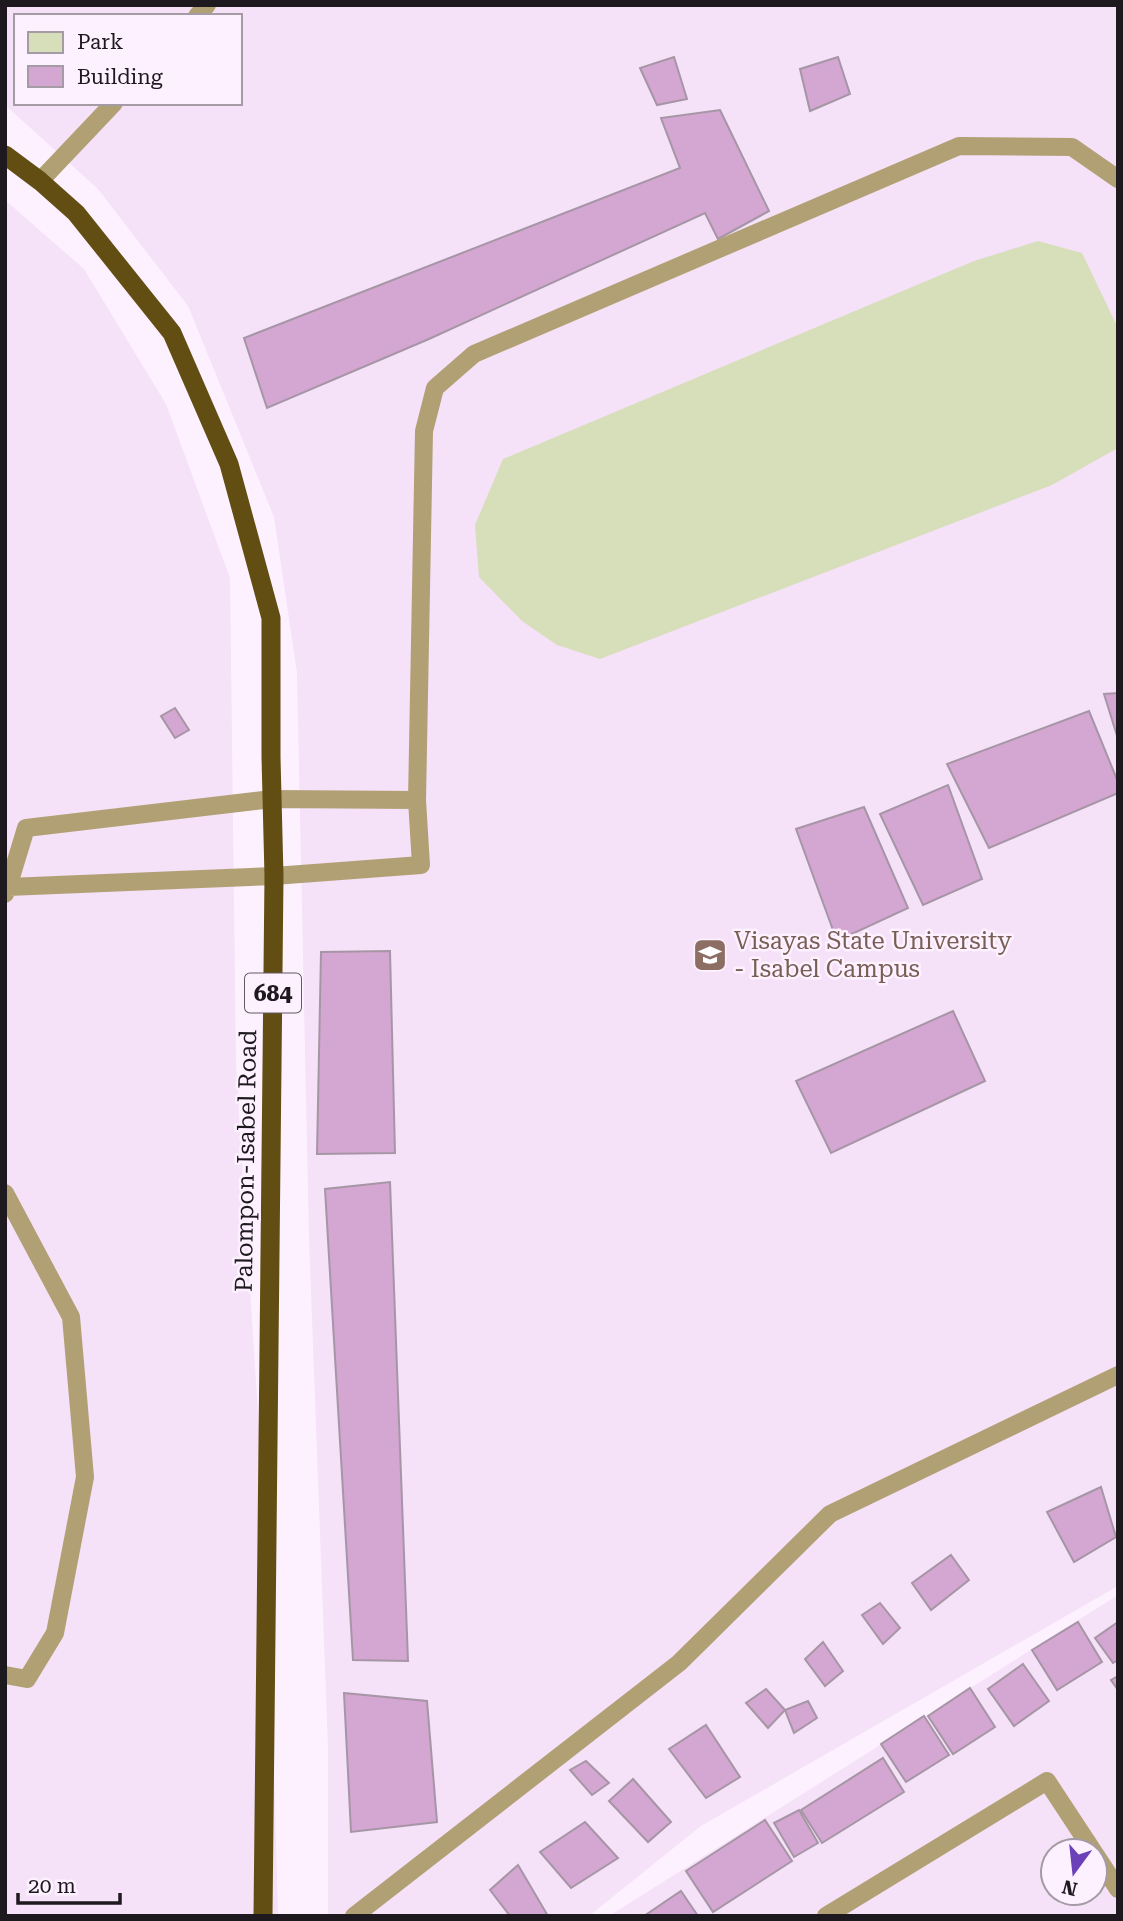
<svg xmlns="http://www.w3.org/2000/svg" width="1123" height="1921" font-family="'Roboto Serif',serif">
<rect width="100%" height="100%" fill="#fdf1ff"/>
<!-- built -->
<g fill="#f5e1f8" fill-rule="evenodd">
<path d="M5,5H1118V1586L701,1826L589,1916H328V1748L309,1238L297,673L274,517L188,306L98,189L5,105ZM16,16H240V103H16Z"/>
<path d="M5,200L84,269L166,404L230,578L236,1065L269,1589L278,1916H5Z"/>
<path d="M1118,1595V1916H609ZM1053,1851H1095V1893H1053Z"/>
</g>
<!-- green -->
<path fill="#d6dfb9" d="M1038,241L1082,253L1118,328L1116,449L1052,485L600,659L557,645L522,621L479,577L475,525L503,459L974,261Z"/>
<!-- building -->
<g fill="#d4a6d2" stroke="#a696a5" stroke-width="2">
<path d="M674,57L687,99L657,105L640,68Z"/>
<path d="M838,57L850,94L810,111L800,69Z"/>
<path d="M720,110L769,211L718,239L705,213L429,339L267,408L244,338L680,168L661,118Z"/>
<path d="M1118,693V739L1104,694Z"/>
<path d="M175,708L189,730L175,738L161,716Z"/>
<path d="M1089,711L1118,782V793L989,848L947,764Z"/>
<path d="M948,785L982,879L923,905L880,814Z"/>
<path d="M864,807L908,908L837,941L796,829Z"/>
<path d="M390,951L395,1153L317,1154L321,952Z"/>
<path d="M953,1011L985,1081L831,1153L796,1081Z"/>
<path d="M390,1182L408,1661L353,1660L325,1189Z"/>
<path d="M1101,1487L1116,1537L1074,1562L1047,1512Z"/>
<path d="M951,1555L969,1580L931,1610L912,1583Z"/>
<path d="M880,1603L900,1628L883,1644L862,1615Z"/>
<path d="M1078,1622L1102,1662L1057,1690L1032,1650Z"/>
<path d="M1118,1622V1660L1113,1663L1095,1638Z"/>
<path d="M823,1642L843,1671L825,1686L805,1659Z"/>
<path d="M1023,1664L1049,1701L1014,1726L988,1689Z"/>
<path d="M1118,1676V1690L1111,1680Z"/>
<path d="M970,1688L995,1727L953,1754L928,1716Z"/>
<path d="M766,1689L785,1710L768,1728L746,1703Z"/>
<path d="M344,1693L427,1701L437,1822L351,1832Z"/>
<path d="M808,1701L817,1718L794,1733L785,1710Z"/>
<path d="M924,1716L949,1755L906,1782L881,1744Z"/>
<path d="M706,1725L740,1777L706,1798L669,1749Z"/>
<path d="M883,1758L904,1792L822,1843L801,1810Z"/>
<path d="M586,1761L609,1783L592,1795L570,1770Z"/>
<path d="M633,1779L671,1822L648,1842L609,1801Z"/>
<path d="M799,1810L818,1843L794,1857L774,1823Z"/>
<path d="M765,1820L792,1861L713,1912L686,1871Z"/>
<path d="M585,1822L618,1858L571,1888L540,1852Z"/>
<path d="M518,1865L548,1916H510L490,1890Z"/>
<path d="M681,1891L698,1916H644Z"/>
</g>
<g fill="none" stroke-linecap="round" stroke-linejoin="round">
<!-- service -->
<g stroke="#b1a074" stroke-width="18">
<path d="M197,16L207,5"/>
<path d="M40,181L114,103"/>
<path d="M417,800L424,431L435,388L474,354L959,146L1072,147L1118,179"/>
<path d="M5,894L8,887L274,876L421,865L417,800L272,799L26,828L8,887"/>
<path d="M5,1193L71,1317L85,1477L55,1633L27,1679L5,1675"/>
<path d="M1095,1854L1118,1889"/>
<path d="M354,1916L679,1663L830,1514L1118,1375"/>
<path d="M826,1916L1047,1781L1093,1851"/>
</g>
<!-- trunk -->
<path stroke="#624e12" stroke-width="19" d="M5,155L40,181L76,213L172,333L229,464L271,618V757L274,876L263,1916"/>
</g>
<!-- icons -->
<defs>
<g id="university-square" transform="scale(1.75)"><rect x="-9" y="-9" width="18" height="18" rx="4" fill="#8d6e63" stroke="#fdf1ff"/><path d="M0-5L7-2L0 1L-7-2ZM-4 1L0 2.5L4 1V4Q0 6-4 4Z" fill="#fff"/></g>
</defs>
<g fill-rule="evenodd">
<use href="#university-square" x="710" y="955"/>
</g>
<g text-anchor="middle" stroke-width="5" stroke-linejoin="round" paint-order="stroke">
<!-- shield labels -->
<rect fill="#fdf1ff" stroke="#615a62" stroke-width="2" x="245" y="973.5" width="56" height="39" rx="5"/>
<g font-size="23" font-weight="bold" fill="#1e191f">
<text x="273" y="1001">684</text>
</g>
<!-- education labels -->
<g font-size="24" fill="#785e54" stroke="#fdf1ff" text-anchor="start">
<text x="734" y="949">Visayas State University<tspan x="734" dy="28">- Isabel Campus</tspan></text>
</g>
<!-- street labels -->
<g font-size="24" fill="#1e191f" stroke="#fdf1ff">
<text transform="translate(246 1161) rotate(-89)" y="8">Palompon-Isabel Road</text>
</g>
</g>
<!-- border -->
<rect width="1123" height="1921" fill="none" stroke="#1e191f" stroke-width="14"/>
<!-- legend -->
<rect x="14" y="14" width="228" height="91" fill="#fdf1ff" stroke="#a49ba5" stroke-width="2"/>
<rect x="28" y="32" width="35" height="21" fill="#d6dfb9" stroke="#a49ba5" stroke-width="2"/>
<text x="77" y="49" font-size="21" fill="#1e191f">Park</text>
<rect x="28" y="66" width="35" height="21" fill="#d4a6d2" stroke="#a49ba5" stroke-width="2"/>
<text x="77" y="84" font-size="21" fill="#1e191f">Building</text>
<!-- north arrow -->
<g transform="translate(1074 1872) rotate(195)"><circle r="33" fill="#fdf1ff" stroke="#a49ba5" stroke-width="2"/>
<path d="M0-5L12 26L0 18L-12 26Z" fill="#6b41b9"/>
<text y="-10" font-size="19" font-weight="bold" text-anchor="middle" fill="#1e191f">N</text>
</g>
<!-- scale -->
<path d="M18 1893v10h102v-10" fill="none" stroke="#1e191f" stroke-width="3.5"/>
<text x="28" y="1893" font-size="21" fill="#1e191f" stroke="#fdf1ff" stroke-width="5" paint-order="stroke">20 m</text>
</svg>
